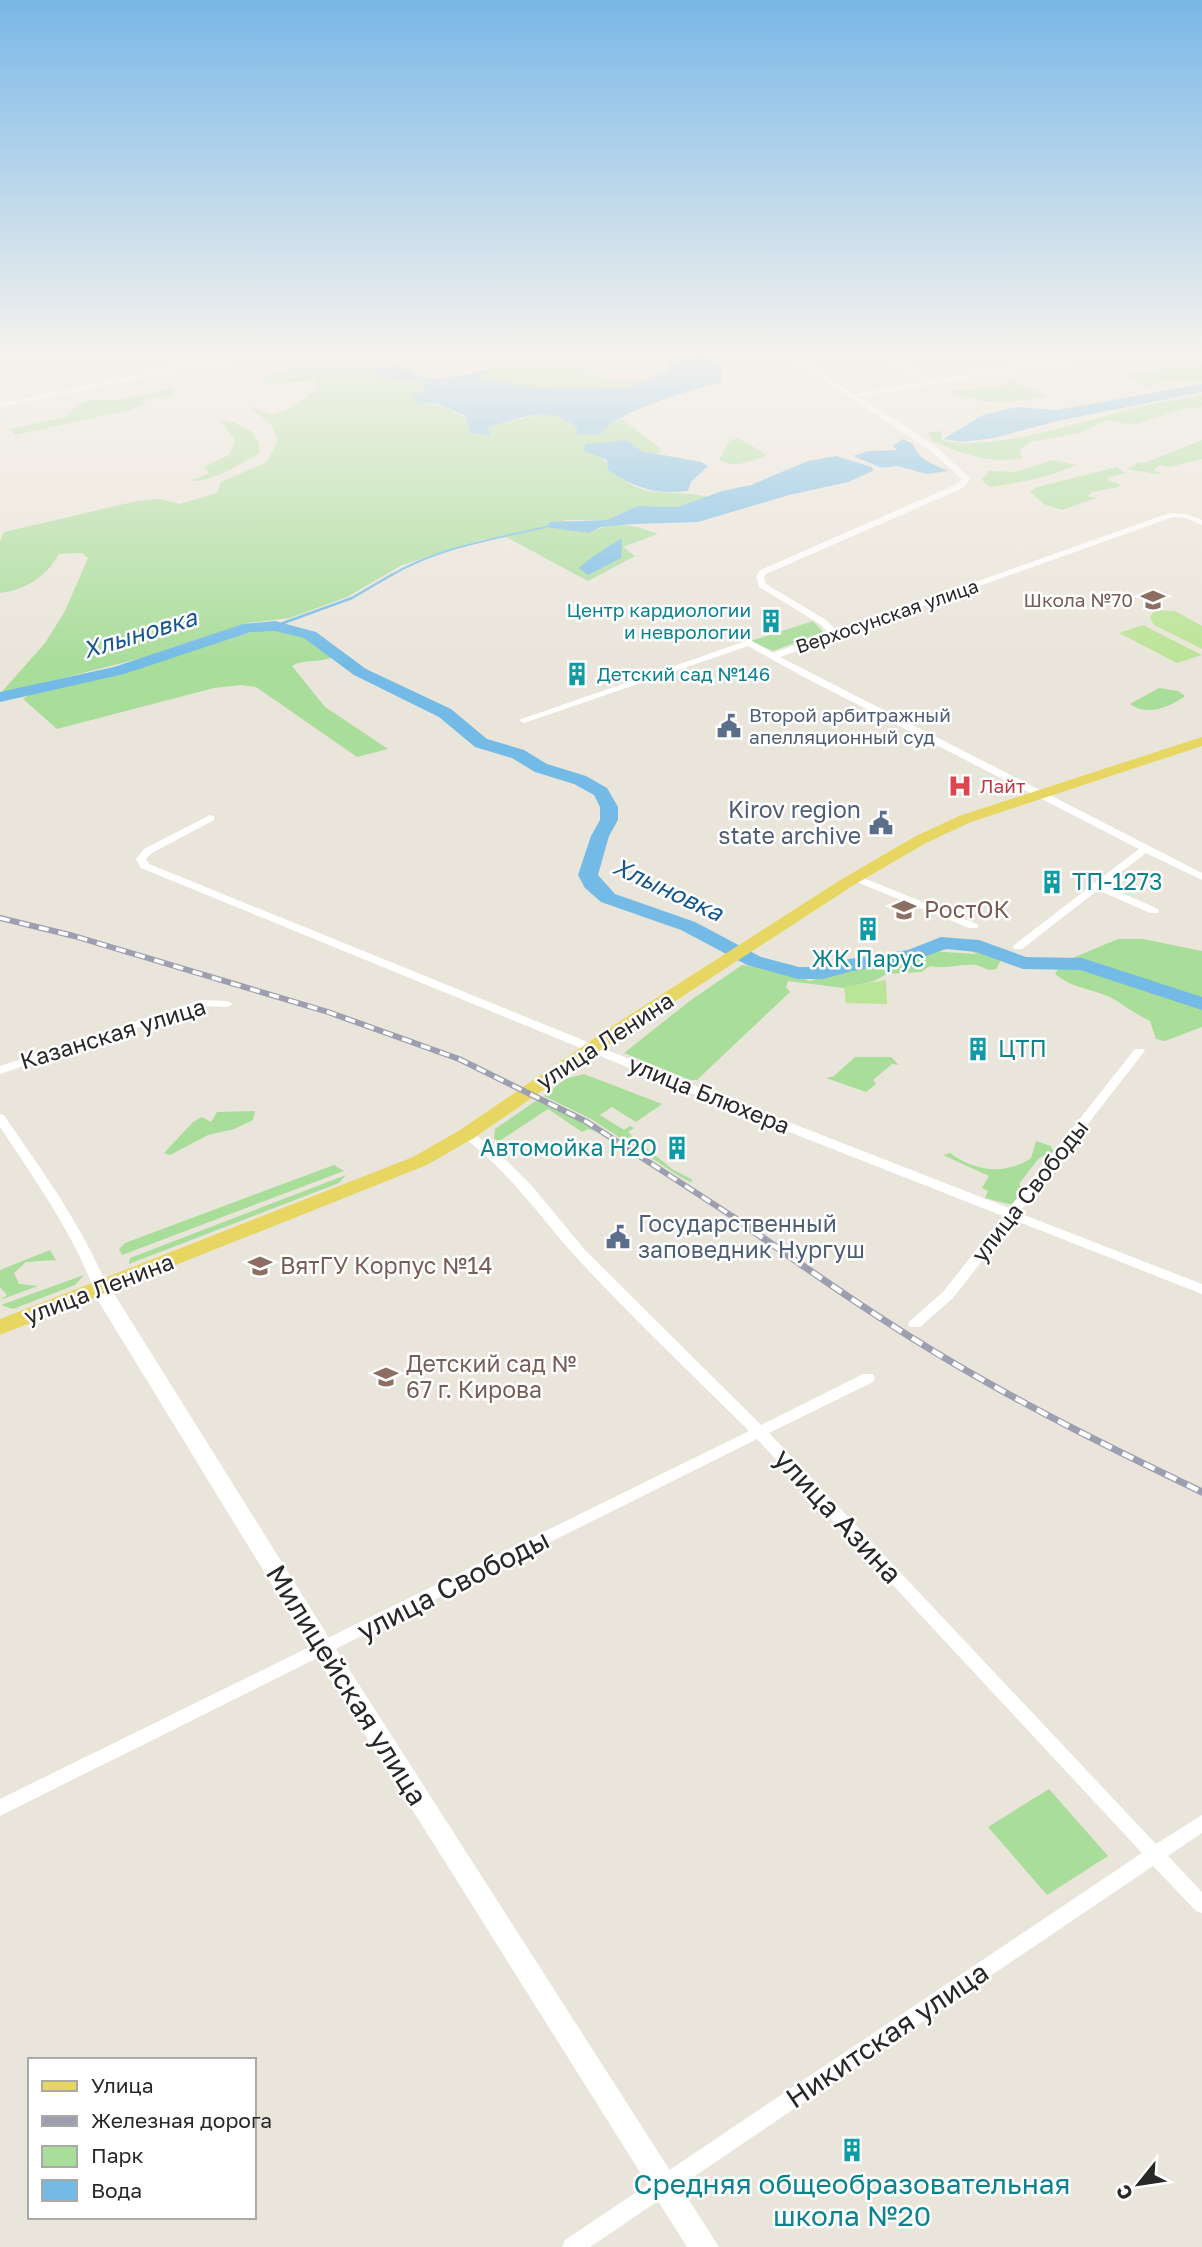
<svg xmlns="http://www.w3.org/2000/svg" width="1202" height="2247" font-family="'Golos Text',sans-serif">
<rect width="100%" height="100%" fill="#eae5da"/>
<!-- green -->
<g fill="#a9dd9a">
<path d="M476,351H581L586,360L585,367C601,385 630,380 652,379C619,395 570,392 534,388C518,385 503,381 486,382L479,379L490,369L488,362L477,359Z"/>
<path d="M341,358H354L378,376L428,382V391L412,395L419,404C445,401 470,420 490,436L487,427L549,412C587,425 580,440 622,419L661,449L659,453L584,451C613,458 618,481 638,488C661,496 684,490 708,497L678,507L637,506L607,520H564L589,533C613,521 634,524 658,534L623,547L635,556L588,581L506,537L481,540L402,565L347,597L290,618L247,623L142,658L0,694L45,643L65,611L88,558L82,553L59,554C46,577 25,590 0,593V541L4,532L137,501L161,499L179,504L217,493L221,482L267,462L278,440L272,426L250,407L271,415L295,406L318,389L314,380L263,385V377L301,364Z"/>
<path d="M1202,365V381L1167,380L1146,387L1124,374Z"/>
<path d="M1011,380L1049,397C1007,402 987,407 947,390L998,388Z"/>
<path d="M169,389L174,391L173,395L140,401L146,404L130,410L15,435L10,429L64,417L79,404L89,400H115Z"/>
<path d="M1202,395V407L1183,409L1134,425L1107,420L1079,433L1031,442L1020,449L1022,458C993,465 958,453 931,440L928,432L941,431L942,440C985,454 1096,418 1143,406C1162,401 1182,399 1202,395Z"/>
<path d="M219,419C240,423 260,430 260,453C240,464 213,482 190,481L209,473L204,467L230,454L235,440Z"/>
<path d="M738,438L767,455C752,461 734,469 719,460L729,441Z"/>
<path d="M1202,440V459L1169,467L1160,465L1154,470L1163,475L1126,469L1136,465L1134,463L1147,462Z"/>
<path d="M1053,460L1077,465C1049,477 1020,483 990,487L982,480L989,471L1015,472Z"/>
<path d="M1117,467L1126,473L1108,477L1109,481L1120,484L1118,487L1092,492L1088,496L1096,498L1062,510L1044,504L1030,492L1037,487Z"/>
<path d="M813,621L823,632L773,651L751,641Z"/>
<path d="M265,628L310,637L334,656C321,664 305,658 292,666L325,707L388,749L357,757L256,687L241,685L214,688L57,729L23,699L33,692L116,674Z"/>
<path d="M1159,688L1178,691L1185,696C1170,707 1147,717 1130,704Z"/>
<path d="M1118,939H1143L1202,951V1027L1165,1041L1156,1039L1150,1021C1137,1015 1128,1008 1117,1001C1096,988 1076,991 1055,974L1063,962Z"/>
<path d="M979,944C989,947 995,953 1000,962L996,969C987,971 986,968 979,966C965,962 947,970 930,966L921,972L887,974L874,981L844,988L788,981L786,987L790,992L697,1080H690L624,1053L691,1000L742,965L775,970L810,981L855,966H874L929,951L976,954L969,949L971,945Z"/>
<path d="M855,1057H891L899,1065L892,1064L873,1080L876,1084L866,1092L826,1078L834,1076Z"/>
<path d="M584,1074L662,1104L636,1122L612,1107L600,1115L624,1130L630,1126L634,1128L628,1132L633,1137L672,1169L693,1180L690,1182L679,1176L591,1119L544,1096L565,1079Z"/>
<path d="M540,1098L611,1138L694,1194L597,1132L588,1129L582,1132L548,1109L498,1142L494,1138L495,1129Z"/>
<path d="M255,1111L253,1120L234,1129L208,1135L170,1155L164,1153L193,1122L202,1117L211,1122L217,1112Z"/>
<path d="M1036,1141L1051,1146L1054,1152L1039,1158L1019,1184L1025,1190L1013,1205L985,1198L988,1191L982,1188L989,1176L943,1155L950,1153C974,1171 1006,1176 1031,1158Z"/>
<path d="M334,1165L344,1171L122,1255L119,1249L125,1243Z"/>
<path d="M346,1175L339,1183L129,1264L130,1258Z"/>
<path d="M50,1250L56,1260L26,1262L14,1273L19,1284L38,1286L0,1300L7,1295L0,1287V1270Z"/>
<path d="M84,1275L75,1285L13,1309L1,1305Z"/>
<path d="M1049,1789L1108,1856L1047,1895L988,1827Z"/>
</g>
<!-- pitch -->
<g fill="#bae496">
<path d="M1155,610L1175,611L1202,626V649L1154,625L1150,617Z"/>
<path d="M1143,625L1202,655L1177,663L1119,633Z"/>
<path d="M886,980L887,1004L846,1003L844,987Z"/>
</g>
<!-- water -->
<g fill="#73bbe6">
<path d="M701,357L716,360L723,370L721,383C693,388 614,412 600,435H577V428C548,403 521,419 488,427L490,436L470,433L465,415L435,403L419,404L411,395L427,391L423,386L427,382C409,378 385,386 372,369L403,366C428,389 460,373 490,370L479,379L549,389H600L630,387L669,371L668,363Z"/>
<path d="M1202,384V392L1057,421L994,438L962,442L943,439L983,415L999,411L1017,407L1057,410Z"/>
<path d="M903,439L913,444C918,460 933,464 948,471L927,474L897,466L882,468L853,456L868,451L897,450L893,446Z"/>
<path d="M627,440L641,451L701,462L708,466L691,482L688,491C656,495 635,488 608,470L607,460L584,451L585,444Z"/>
<path d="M836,456L872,467L873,471L848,482L789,495L698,522L634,524L601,527L589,533L546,527L550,522L607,520L637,506L678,507L722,491L751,485L808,461Z"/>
<path d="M622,539L621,558L588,575L579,568C582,564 616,540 622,539Z"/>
</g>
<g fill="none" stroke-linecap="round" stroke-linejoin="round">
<!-- stream-far1 -->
<path stroke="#73bbe6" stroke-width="2" d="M390,576C436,548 494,539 546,527"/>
<!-- stream -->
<path stroke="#73bbe6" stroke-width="2.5" d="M275,626L352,598L393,574"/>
<!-- river -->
<path fill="#73bbe6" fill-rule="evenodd" d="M275,621L316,632L366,669L451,709L487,739L524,750L547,764L586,776L607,788L618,807V820L609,836L598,875L615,894L695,922L761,957L799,967H822L849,959L908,950L941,937L979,940L1026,957L1082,958L1202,997V1010L1080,970L1023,969L976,952L946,949L910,962L852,971L823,979H798L747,965L681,930L601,902L585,888L578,875L591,836L600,820V807L594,795L574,784L535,772L512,758L475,747L439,717L354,675L304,638L275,631L251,632L124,674L0,702V692L114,667L243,624Z"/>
<!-- street -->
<g fill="#fff" fill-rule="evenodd">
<path d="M158,351H164L184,366L263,351H273L0,407V403L177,368Z"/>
<path d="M781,351H788L854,394L924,382L873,351H880L931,381L1020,366L995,351H1002L1027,365L1110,351H1122L859,397L937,447L970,479L963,488L766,574L764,577L766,584L826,620L837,631L1169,513L1187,514L1202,520V525L1186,518L1173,517L780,657L1202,873V880L1146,853L1104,885L1158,909L1159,911L1158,913H1150L1098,890L1022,949H1014L1013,947L1014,945L1139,849L802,676L748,646L527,722L524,723L519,720L746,641H752L773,653L829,633L820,624L759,587L756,577L760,570L957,484L962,479L931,451Z"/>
<path d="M210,815L214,816V820L152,853L146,859L149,864L701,1088L1009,1208L1135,1049H1143L1145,1051L1143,1053L1019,1213L1202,1284V1294L1014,1220L953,1298L920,1327H910L908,1324L910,1321L943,1292L1003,1216L693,1094L141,868L136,859L144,849Z"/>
<path d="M856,875L977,924L978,926L977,928H969L852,880L851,878Z"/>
<path d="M201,1000L227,1001L233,1004L227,1007L202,1006L0,1074V1066Z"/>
<path d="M0,1114L4,1115C42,1171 83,1226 108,1289L106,1292H96L94,1289C71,1230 35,1180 0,1127Z"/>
<path d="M467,1130L493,1147L532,1186L585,1250L761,1425L863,1374H873L875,1378L873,1382L769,1433L1156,1844L1202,1815V1833L1168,1856L1202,1892V1913L1196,1911L1153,1866L590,2247H562L565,2240L1142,1853L757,1439L0,1816V1799L749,1431C691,1373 631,1317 576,1257C538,1215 508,1170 463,1137L461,1134L463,1131Z"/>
</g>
<!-- secondary -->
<path fill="#fff" fill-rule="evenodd" d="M101,1282L108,1284L331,1641L719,2247H687L315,1655L94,1294L91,1289L94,1284Z"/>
<!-- primary -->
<path fill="#e7d762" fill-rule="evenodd" d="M1202,737V746L971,822L926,843L854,885L623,1035L474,1138L427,1165L0,1335V1319L413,1157L460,1130L611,1027L842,879L914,837L959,816Z"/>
<!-- rail-far1 casing -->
<g stroke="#9e9eb1" stroke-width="6">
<path id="rail-far1" d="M0,918L74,936L328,1012L459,1059L587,1122L735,1218"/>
</g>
<!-- rail casing -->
<g stroke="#9e9eb1" stroke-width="7">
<path id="rail" d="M733,1217C806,1268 878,1319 955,1364C1035,1411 1119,1452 1202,1492"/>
</g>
<!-- rail-far1 -->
<use href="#rail-far1" stroke="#fff" stroke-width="3.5" stroke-dasharray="10" stroke-linecap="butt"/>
<!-- rail -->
<use href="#rail" stroke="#fff" stroke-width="4.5" stroke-dasharray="12" stroke-linecap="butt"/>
</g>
<!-- sky -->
<linearGradient id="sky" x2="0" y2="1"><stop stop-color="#79b7e7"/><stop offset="0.53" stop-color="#f6f3ee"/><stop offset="1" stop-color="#f6f3ee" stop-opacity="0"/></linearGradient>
<rect width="1202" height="665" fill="url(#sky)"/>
<!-- icons -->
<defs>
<g id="school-bare" transform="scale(1.89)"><path d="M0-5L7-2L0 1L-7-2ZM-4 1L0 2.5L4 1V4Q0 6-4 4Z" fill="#8d6e63" stroke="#fff" stroke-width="2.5" paint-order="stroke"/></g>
<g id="building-bare" transform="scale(1.89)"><path d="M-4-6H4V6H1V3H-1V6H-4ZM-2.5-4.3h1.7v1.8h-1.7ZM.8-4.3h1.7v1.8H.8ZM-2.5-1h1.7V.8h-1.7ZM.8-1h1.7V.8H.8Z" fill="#0f9aa8" stroke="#fff" stroke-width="2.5" paint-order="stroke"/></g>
<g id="civic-bare" transform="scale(1.89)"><path d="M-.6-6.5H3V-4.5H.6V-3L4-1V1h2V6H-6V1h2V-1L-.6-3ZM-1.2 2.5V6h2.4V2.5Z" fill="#5c6f8a" stroke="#fff" stroke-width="2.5" paint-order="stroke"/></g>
<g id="hospital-bare" transform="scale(1.89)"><path d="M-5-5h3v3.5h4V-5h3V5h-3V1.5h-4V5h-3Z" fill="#e0444e" stroke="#fff" stroke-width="2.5" paint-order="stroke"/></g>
<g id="university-bare" transform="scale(1.89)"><path d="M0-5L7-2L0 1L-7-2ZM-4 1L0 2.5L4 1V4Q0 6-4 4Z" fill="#8d6e63" stroke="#fff" stroke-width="2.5" paint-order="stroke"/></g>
</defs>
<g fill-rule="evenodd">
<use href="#school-bare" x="1153" y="600"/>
<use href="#building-bare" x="771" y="621"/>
<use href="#building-bare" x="577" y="674"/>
<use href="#civic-bare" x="729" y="726"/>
<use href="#hospital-bare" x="960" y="786"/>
<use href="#civic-bare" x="881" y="823"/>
<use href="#building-bare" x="1052" y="882"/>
<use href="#school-bare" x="904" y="910"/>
<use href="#building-bare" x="868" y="929"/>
<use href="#building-bare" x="978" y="1049"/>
<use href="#building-bare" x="677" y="1148"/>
<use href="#civic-bare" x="618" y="1237"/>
<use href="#university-bare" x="260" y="1266"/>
<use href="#school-bare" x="386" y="1377"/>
<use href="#building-bare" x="852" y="2150"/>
</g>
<g text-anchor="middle" stroke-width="5" stroke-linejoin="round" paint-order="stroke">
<!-- far-education labels -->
<g font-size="19" fill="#785e54" stroke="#fff" text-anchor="end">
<text x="1133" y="607">Школа №70</text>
</g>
<!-- far-culture labels -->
<g font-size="19" fill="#0d838f" stroke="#fff" text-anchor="end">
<text x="751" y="617">Центр кардиологии<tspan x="751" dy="22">и неврологии</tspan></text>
<text x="597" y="681" text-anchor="start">Детский сад №146</text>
</g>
<!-- far-street labels -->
<g font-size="19" fill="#282828" stroke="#fff">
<text transform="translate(887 616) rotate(-19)" y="7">Верхосунская улица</text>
</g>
<!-- far-service labels -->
<g font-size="19" fill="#4e5e75" stroke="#fff" text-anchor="start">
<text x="749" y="722">Второй арбитражный<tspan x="749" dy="22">апелляционный суд</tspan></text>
</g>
<!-- far-health labels -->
<g font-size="19" fill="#be3a42" stroke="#fff" text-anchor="start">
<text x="980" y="793">Лайт</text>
</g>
<!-- service labels -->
<g font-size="23" fill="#4e5e75" stroke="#fff" text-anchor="end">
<text x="861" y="818">Kirov region<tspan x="861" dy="26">state archive</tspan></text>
<text x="638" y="1232" text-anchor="start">Государственный<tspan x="638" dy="26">заповедник Нургуш</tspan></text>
</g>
<!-- culture labels -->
<g font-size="23" fill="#0d838f" stroke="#fff" text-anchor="start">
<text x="1072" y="890">ТП-1273</text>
<text x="868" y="967" text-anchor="middle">ЖК Парус</text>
<text x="998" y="1057">ЦТП</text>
<text x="657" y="1156" text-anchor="end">Автомойка H2O</text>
</g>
<!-- education labels -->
<g font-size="23" fill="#785e54" stroke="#fff" text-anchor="start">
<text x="924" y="918">РостОК</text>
<text x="280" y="1274">ВятГУ Корпус №14</text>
<text x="406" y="1372">Детский сад №<tspan x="406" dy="26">67 г. Кирова</tspan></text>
</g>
<!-- street labels -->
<g font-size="23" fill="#282828" stroke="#fff">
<text transform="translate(113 1034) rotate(-17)" y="8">Казанская улица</text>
<text transform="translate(605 1041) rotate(-33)" y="8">улица Ленина</text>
<text transform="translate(709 1095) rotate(22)" y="8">улица Блюхера</text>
<text transform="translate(1030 1191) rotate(-52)" y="8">улица Свободы</text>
<text transform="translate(99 1289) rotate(-21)" y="8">улица Ленина</text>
</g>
<!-- water labels -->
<g font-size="24" font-style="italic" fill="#15578e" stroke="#fff">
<text transform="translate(140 634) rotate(-17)" y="8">Хлыновка</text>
<text transform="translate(668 890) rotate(25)" y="8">Хлыновка</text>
</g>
<!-- near-street labels -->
<g font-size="28" fill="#282828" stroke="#fff">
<text transform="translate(838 1516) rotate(47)" y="10">улица Азина</text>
<text transform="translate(453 1585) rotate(-27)" y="10">улица Свободы</text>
<text transform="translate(347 1685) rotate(58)" y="10">Милицейская улица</text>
<text transform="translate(887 2035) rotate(-34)" y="10">Никитская улица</text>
</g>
<!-- near-culture labels -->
<g font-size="28" fill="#0d838f" stroke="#fff">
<text x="852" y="2194">Средняя общеобразовательная<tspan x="852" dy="32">школа №20</tspan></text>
</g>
</g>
<!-- legend -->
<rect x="28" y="2058" width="228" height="161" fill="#ffffff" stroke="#a9a9a9" stroke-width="2"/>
<rect x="42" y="2081" width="35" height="10" fill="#e7d762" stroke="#a9a9a9" stroke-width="2"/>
<text x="91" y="2093" font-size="21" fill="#282828">Улица</text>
<rect x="42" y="2116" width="35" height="10" fill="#9e9eb1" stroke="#a9a9a9" stroke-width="2"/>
<text x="91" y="2128" font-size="21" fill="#282828">Железная дорога</text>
<rect x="42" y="2146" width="35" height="21" fill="#a9dd9a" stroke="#a9a9a9" stroke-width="2"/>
<text x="91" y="2163" font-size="21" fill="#282828">Парк</text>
<rect x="42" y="2180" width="35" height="21" fill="#73bbe6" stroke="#a9a9a9" stroke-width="2"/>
<text x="91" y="2198" font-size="21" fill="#282828">Вода</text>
<!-- north arrow -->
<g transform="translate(1139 2184) rotate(240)" stroke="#ffffff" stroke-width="5" paint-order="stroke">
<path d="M0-5L12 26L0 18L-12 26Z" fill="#282828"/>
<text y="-10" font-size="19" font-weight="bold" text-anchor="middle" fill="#282828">С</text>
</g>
</svg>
